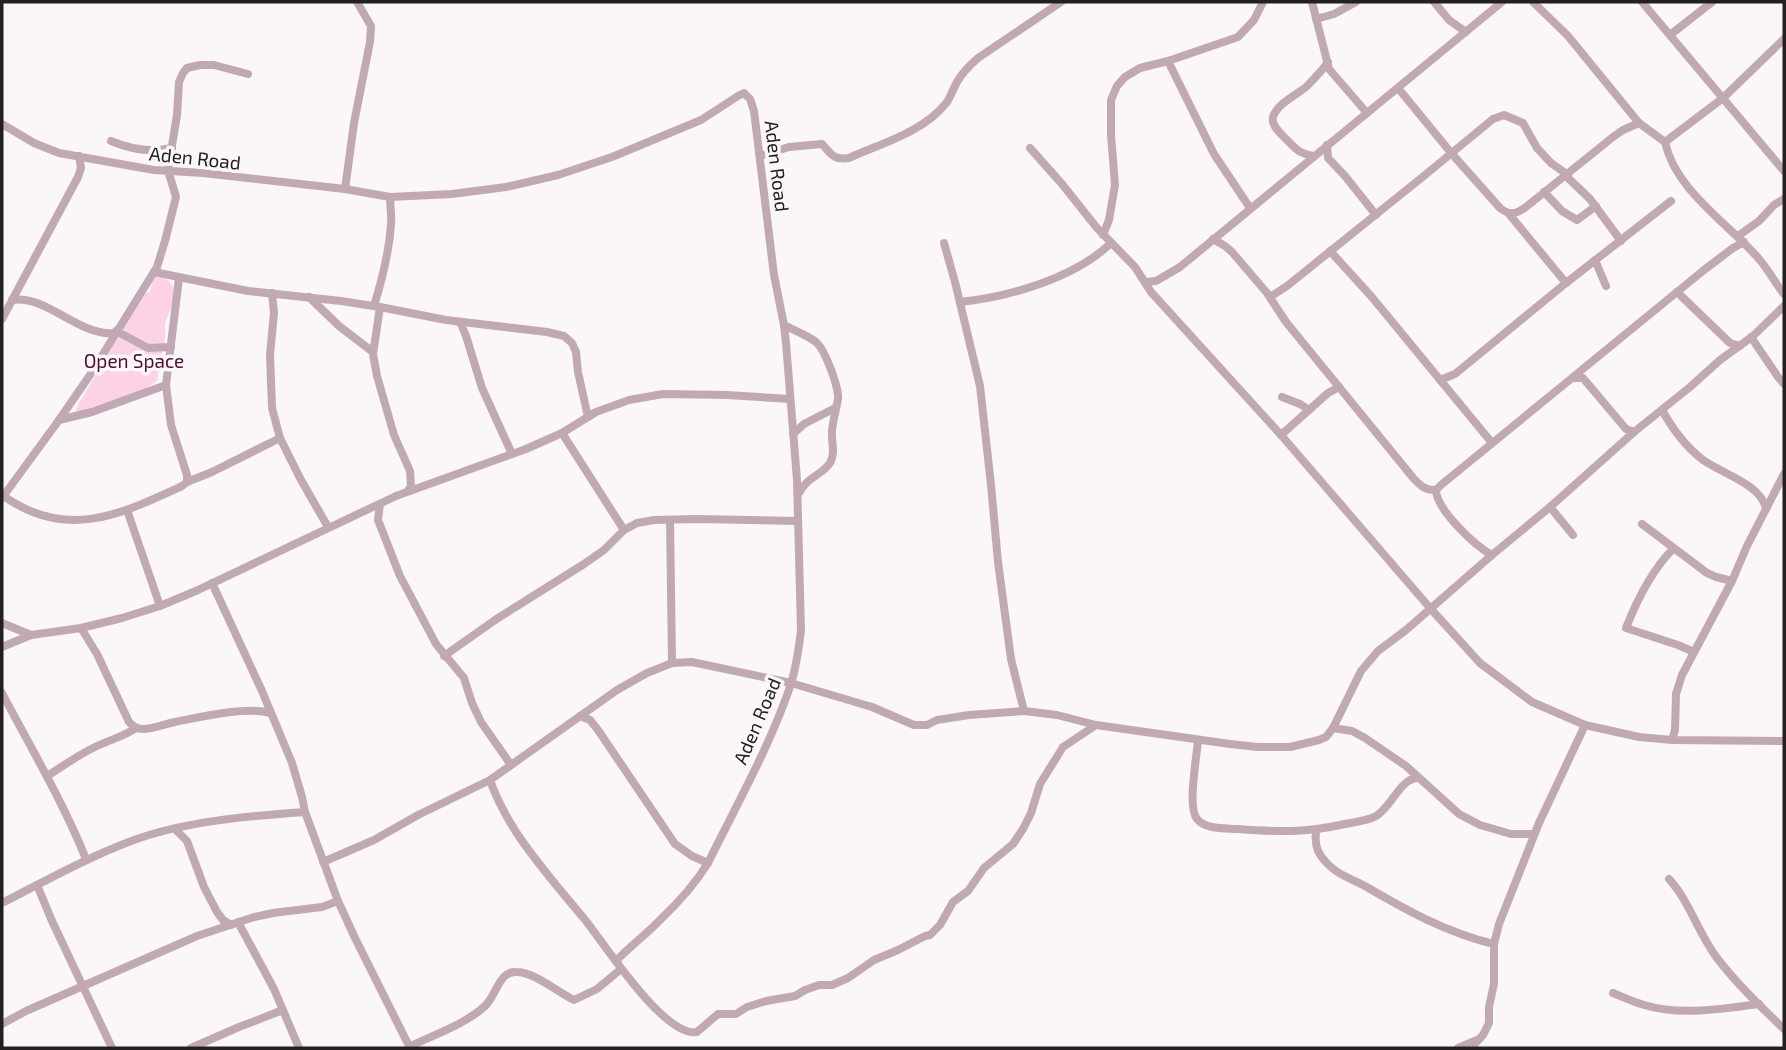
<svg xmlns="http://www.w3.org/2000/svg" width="1786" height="1050" font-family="'Exo 2',sans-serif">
<rect width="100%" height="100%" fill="#fbf6f8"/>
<!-- green -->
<path fill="#fdd2e6" d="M156,276L168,280L177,293L165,323V339L157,381L134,396L78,415L76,410L78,405L107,356L139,295L150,292L152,282Z"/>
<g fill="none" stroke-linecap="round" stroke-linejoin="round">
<!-- street -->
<g stroke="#c1a9b4" stroke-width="8">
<path d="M1312,2L1329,69L1367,113"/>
<path d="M1434,2L1449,20L1466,32"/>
<path d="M1533,2L1568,36L1639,123"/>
<path d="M1642,2L1784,171"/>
<path d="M1316,19L1334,14L1356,2"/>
<path d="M1670,35L1712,2"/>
<path d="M1168,61L1214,154L1250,208"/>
<path d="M1398,88L1452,154L1500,208C1510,216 1516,214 1526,207L1613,137L1623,130L1639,123L1665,142L1723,98L1784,39"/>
<path d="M2,124L34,143L59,153L154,170L203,173L345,189L390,197L452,194L506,187L558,175L612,157L701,120L738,96L744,93L750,99L754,111L774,275L784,325L786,343L797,480L801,630C799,648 796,667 791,684C770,746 737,804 708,863C695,884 679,902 661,919C647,934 630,946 616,961"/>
<path d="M111,141C130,149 151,153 172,148"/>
<path d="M1665,142C1675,190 1728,223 1759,259C1768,269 1775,283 1784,294"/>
<path d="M1327,145L1328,158L1345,176L1376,215"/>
<path d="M1030,148L1062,184L1097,228L1135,267L1151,292L1281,435L1430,608L1480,663L1532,702L1585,725L1639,737L1672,740L1784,741"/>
<path d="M760,156L789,147L822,144C832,155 833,160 849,158C882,143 924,132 947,102C951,96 953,89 957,82C962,73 970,65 978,58L1061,2"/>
<path d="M1314,156C1297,153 1295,148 1283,136C1278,131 1271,124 1273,117C1277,104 1296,95 1306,87C1313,80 1322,71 1328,62"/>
<path d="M1566,176L1590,199L1621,241"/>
<path d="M345,189L354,123L370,42L371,26L357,2"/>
<path d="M1544,192L1562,211L1577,220L1596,206"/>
<path d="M1509,214L1566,283"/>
<path d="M1103,235L1109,220L1115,185L1111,135V100L1117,86L1125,77L1140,68L1168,61L1238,37L1254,20L1263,2"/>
<path d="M1738,236L1759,221L1774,205L1784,199"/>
<path d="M1213,239L1225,246L1232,252L1267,293L1286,322L1414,479C1421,486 1426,491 1436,490"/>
<path d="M944,243L955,282L980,386L991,485L998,562L1011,659L1024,711"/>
<path d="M1330,251L1371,296L1492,443"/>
<path d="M1595,260L1606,286"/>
<path d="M154,272L248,291L341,301L380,307L446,320L547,332L564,336L572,343L576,352L578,372L588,417"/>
<path d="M1145,282L1156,281L1180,267L1502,2"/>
<path d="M1677,292L1730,343L1740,346"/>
<path d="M272,293L274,313L270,355L272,408L280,438L301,480L328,527"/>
<path d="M309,297L339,326L373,352"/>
<path d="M1270,297L1287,286L1425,175L1493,119L1504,115L1523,123L1537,148L1551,163L1568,175"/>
<path d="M12,300C46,294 78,336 114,333"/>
<path d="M960,302C1009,297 1075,278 1111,243"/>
<path d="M374,306C382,280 389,252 391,225C392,216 390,206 390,197"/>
<path d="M380,307L373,354L377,376L394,435L410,471L411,486L408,491"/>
<path d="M2,319L78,177L81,168L79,156"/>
<path d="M460,322L466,336L482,388L512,454"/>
<path d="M784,325C793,330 811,337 817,343C826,352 839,388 838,399C836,410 833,420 832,431C831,443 836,452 830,463C821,476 808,476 799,493"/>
<path d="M116,331L148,348L171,347"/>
<path d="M1751,337L1778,377L1784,384"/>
<path d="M1573,377L1704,270L1733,248L1744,242"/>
<path d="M1440,380L1455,374L1566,283L1671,201"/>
<path d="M1282,397L1300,404L1309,410"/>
<path d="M1662,410C1672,428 1686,447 1703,460C1723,474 1760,484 1766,508"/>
<path d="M59,420L90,375L157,267L165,241L176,197L168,170L177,115L179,82L183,73L187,68L200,65H214L248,74"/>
<path d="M562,433L624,530"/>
<path d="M793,434L804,424L835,408"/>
<path d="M1281,435L1328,393L1339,387"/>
<path d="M187,482L212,472L280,438"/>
<path d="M2,495C66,541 119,515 182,486L187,482V475L171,425L166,385L179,278"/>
<path d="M2,498L59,420L92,412L166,385"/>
<path d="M380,504L378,520L400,576L436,644L464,678L472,703L481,722L511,765"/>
<path d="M1550,507L1573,535"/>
<path d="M127,510L160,606"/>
<path d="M670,520L672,663"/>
<path d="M1642,524L1707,573L1716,577L1732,581"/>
<path d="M1673,549C1651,571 1637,600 1626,628L1678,645L1694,652"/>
<path d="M1492,555C1475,546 1436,509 1436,490L1441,485L1572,378H1583L1626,429L1634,432"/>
<path d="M212,583L262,691L292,763L302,797L305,812L338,901L355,938L410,1048"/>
<path d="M2,623L31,635"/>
<path d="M81,628L97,654L129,722C133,726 136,729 143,729C153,729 165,724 175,722C200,717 246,706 270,713"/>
<path d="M2,647L31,635L81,628L122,618L160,606L198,590L396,496L526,449L562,433L596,412L629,400L663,394L727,395L790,399"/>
<path d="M444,656L495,620L584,564L604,550L624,530L637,523L654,520L696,519L798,521"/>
<path d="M2,693C31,748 63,802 86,859"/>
<path d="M580,716L590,720L598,730L675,844L692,856L708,863"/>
<path d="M1333,728L1352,731L1365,738L1406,766L1459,814L1480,825L1511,834H1534"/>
<path d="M1198,740C1197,756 1187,807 1197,819C1206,830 1225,828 1238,829C1278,832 1305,833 1345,824C1355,822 1367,821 1376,816C1392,807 1400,778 1418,778"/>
<path d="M1672,740L1675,730L1676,694L1682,675L1732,581L1747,546L1784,474"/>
<path d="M47,776C63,766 78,755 95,747C109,740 123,737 136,728"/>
<path d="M490,780C496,798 506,816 516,832C537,864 562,892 586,921C605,945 665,1038 697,1032L718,1014H736L747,1007L766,1001L795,996L805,990L819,985H832L848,978L874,960L898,950L925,936L930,935L940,925L953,902L968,891L984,868L1013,844L1023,829L1031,813L1040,784L1063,747L1096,725"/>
<path d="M175,829L187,841L204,887L217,912L223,920L231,925"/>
<path d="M1316,830C1315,839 1315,848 1321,856C1333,873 1347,877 1365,886C1406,910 1447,933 1494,944"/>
<path d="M323,862L374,840L418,815L490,780L617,690L647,673L672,663L692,662L791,683L872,707L914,725H927L937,720L969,715L1024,711L1057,715L1096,725L1230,744L1258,747H1290L1319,740L1326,737L1333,728L1361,671L1378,651L1406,630L1492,555L1550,507L1634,432L1690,387L1720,360L1753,336L1784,306"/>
<path d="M1669,879C1690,902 1698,933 1717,958C1736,983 1761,1007 1784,1029"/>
<path d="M37,885L52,921L112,1048"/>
<path d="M2,903C45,881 88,857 134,840C186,821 250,816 305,812"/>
<path d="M238,922L274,989L299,1048"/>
<path d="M1613,993C1623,997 1633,1002 1644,1005C1681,1016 1721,1009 1759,1004"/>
<path d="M2,1024L26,1011L197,936L254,917L273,913L322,907L338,901"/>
<path d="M409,1047C433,1035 466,1024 485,1006C496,996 499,971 516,972C535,972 557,992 574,1000L597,989L621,969"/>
<path d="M191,1048L239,1027L283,1010"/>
<path d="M1458,1048L1477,1040"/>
<path d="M1471,1048L1483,1035L1489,1023V1007L1494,984V944L1499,924L1539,823L1585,725"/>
</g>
</g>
<g text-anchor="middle" stroke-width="7" stroke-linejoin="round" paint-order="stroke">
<!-- street labels -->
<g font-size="19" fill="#222021" stroke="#fbf6f8">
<text transform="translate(195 158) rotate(6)" y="7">Aden Road</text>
<text transform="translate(777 166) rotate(83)" y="7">Aden Road</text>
<text transform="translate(757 721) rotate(-67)" y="7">Aden Road</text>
</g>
<!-- park labels -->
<g font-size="19" fill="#4d1034" stroke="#fbf6f8">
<text x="134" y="368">Open Space</text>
</g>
</g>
<!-- border -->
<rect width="1786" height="1050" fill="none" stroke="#222021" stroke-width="7"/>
</svg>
